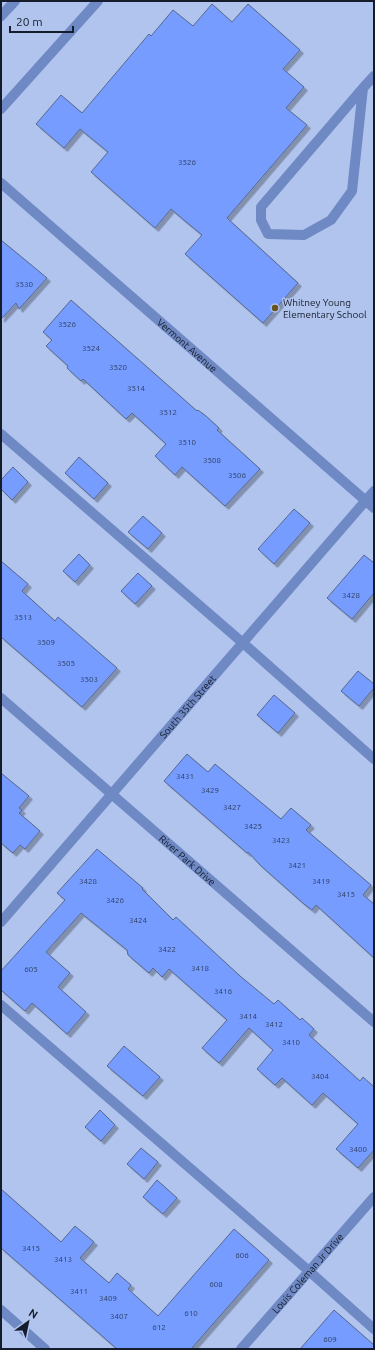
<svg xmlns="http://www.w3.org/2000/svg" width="375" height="1350" font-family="Ubuntu,sans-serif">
<defs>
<filter id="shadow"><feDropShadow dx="3.5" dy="3.5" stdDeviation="0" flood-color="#0004"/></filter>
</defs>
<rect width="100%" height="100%" fill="#b1c4ed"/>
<!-- building -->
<g fill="#749cfe" stroke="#58688d" filter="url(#shadow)">
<path d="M212,4L232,22L248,4L300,50L283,69L304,87L286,108L307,125L227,218L298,283L263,323L185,254L202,235L185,221L171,209L155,228L91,172L108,152L80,129L64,148L36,124L61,95L82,113L149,34L151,36L173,10L193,26Z"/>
<path d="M1,240L47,278L19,309L16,303L1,319Z"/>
<path d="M71,300L197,411L198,410L206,416L219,428L217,430L260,469L225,506L182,467L175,475L155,456L166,444L132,413L126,419L83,379L81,381L67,368L68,366L46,346L52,340L43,332Z"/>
<path d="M79,457L108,483L94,499L65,473Z"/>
<path d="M13,467L28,482L12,500L1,489V480Z"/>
<path d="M294,509L310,523L274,564L258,549Z"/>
<path d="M143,516L162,533L148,549L128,532Z"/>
<path d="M79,554L90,565L75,582L63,571Z"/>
<path d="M364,555L374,563V593L352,619L327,598Z"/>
<path d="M1,561L28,584L22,591L55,621L58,617L117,668L82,707L1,637Z"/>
<path d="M138,573L152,586L135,604L121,591Z"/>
<path d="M358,671L374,684V688L359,706L341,691Z"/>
<path d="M274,695L295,713L278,733L257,715Z"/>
<path d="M187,754L208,772L215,764L281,819L291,808L311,825L306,830L371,885L363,895L374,904V958L316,905L312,910L304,904L260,865L248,852L247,853L164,781Z"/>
<path d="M1,773L29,796L19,808L22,810L19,813L40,831L25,849L20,845L13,853L1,843Z"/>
<path d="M97,849L143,888L142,889L173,920L176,917L240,976L274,1004L278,1000L300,1020L302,1018L314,1029L309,1035L360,1081L363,1077L374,1087V1150L358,1168L336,1149L358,1124L323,1093L312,1105L282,1078L275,1085L257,1069L273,1050L249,1028L219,1063L202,1048L227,1020L169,969L162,977L153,968L149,973L128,955L127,950L81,913L46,952L70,973L58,987L86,1012L67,1034L32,1003L25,1011L1,990V971L65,900L57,893Z"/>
<path d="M124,1046L160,1077L143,1096L107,1066Z"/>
<path d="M100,1110L115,1125L101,1141L85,1127Z"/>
<path d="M141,1148L158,1162L144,1179L127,1164Z"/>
<path d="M157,1180L177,1198L163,1214L143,1197Z"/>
<path d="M1,1189L61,1242L75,1226L94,1242L80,1258L109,1283L117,1273L131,1285L128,1289L158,1316L234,1229L269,1260L191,1349H117L1,1248Z"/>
<path d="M334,1310L374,1345V1349H300Z"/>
</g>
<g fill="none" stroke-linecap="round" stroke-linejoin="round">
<!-- minor -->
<g stroke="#6f89c4" stroke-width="10">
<path d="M1,16L15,1"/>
<path d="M363,88L352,191L331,220L304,235L268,234L261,220V207L363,88L374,76"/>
<path d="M1,109L98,1"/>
<path id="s1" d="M1,183L374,508"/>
<path d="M1,434L243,643L374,759"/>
<path id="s2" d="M1,698L374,1022"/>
<path id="s3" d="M1,922L374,491"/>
<path d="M1,1005L309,1271L374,1329"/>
<path d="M1,1310L45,1349"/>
<path id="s4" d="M241,1349L374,1197"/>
</g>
</g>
<!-- markers -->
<circle fill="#685322" stroke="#b1c4ed" stroke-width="1.5" cx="275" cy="308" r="4"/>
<g text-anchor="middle" stroke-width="3" stroke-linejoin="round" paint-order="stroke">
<!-- number labels -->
<g font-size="8" fill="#2d3c60">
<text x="187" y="165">3526</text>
<text x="24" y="287">3530</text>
<text x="67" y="327">3526</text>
<text x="91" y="351">3524</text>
<text x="118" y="370">3520</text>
<text x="136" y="391">3514</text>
<text x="168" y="415">3512</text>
<text x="187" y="445">3510</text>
<text x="212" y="463">3508</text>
<text x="237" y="478">3506</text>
<text x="351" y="598">3428</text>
<text x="23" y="620">3513</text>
<text x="46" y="645">3509</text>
<text x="66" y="666">3505</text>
<text x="89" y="682">3503</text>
<text x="185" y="779">3431</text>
<text x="210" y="793">3429</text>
<text x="232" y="810">3427</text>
<text x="253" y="829">3425</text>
<text x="281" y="843">3423</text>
<text x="297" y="868">3421</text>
<text x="88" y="884">3428</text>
<text x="321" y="884">3419</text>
<text x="346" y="897">3415</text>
<text x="115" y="903">3426</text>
<text x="138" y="923">3424</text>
<text x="167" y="952">3422</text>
<text x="200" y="971">3418</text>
<text x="31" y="972">605</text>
<text x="223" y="994">3416</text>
<text x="248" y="1019">3414</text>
<text x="274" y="1027">3412</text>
<text x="291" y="1045">3410</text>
<text x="320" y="1079">3404</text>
<text x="358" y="1152">3400</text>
<text x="31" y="1251">3415</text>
<text x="242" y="1258">606</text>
<text x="63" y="1262">3413</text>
<text x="216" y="1287">608</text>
<text x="79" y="1294">3411</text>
<text x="108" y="1301">3409</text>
<text x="191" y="1316">610</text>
<text x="119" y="1319">3407</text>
<text x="159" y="1330">612</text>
<text x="330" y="1342">609</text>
</g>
<!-- poi labels -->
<g font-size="10" fill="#151c2b" stroke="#b1c4ed" text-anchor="start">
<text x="283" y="306">Whitney Young<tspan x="283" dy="12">Elementary School</tspan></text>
</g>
<!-- street labels -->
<g font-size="10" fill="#151c2b" stroke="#b1c4ed">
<text dy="4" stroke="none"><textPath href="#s1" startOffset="247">Vermont Avenue</textPath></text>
<text dy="4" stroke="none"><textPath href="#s3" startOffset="285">South 35th Street</textPath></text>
<text dy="4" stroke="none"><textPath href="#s2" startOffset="247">River Park Drive</textPath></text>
<text dy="4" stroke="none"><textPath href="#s4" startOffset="101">Louis Coleman Jr Drive</textPath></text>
</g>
</g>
<!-- border -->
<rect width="375" height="1350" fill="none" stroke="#151c2b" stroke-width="4"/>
<!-- north arrow -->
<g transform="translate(28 1322) rotate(33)" stroke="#b1c4ed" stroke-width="3" paint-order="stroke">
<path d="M0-3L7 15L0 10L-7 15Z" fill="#151c2b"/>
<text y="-6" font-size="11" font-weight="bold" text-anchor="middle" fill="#151c2b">N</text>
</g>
<!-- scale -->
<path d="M10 26v6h63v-6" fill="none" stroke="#151c2b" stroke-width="2"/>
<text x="16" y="26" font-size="12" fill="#151c2b" stroke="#b1c4ed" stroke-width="3" paint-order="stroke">20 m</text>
</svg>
